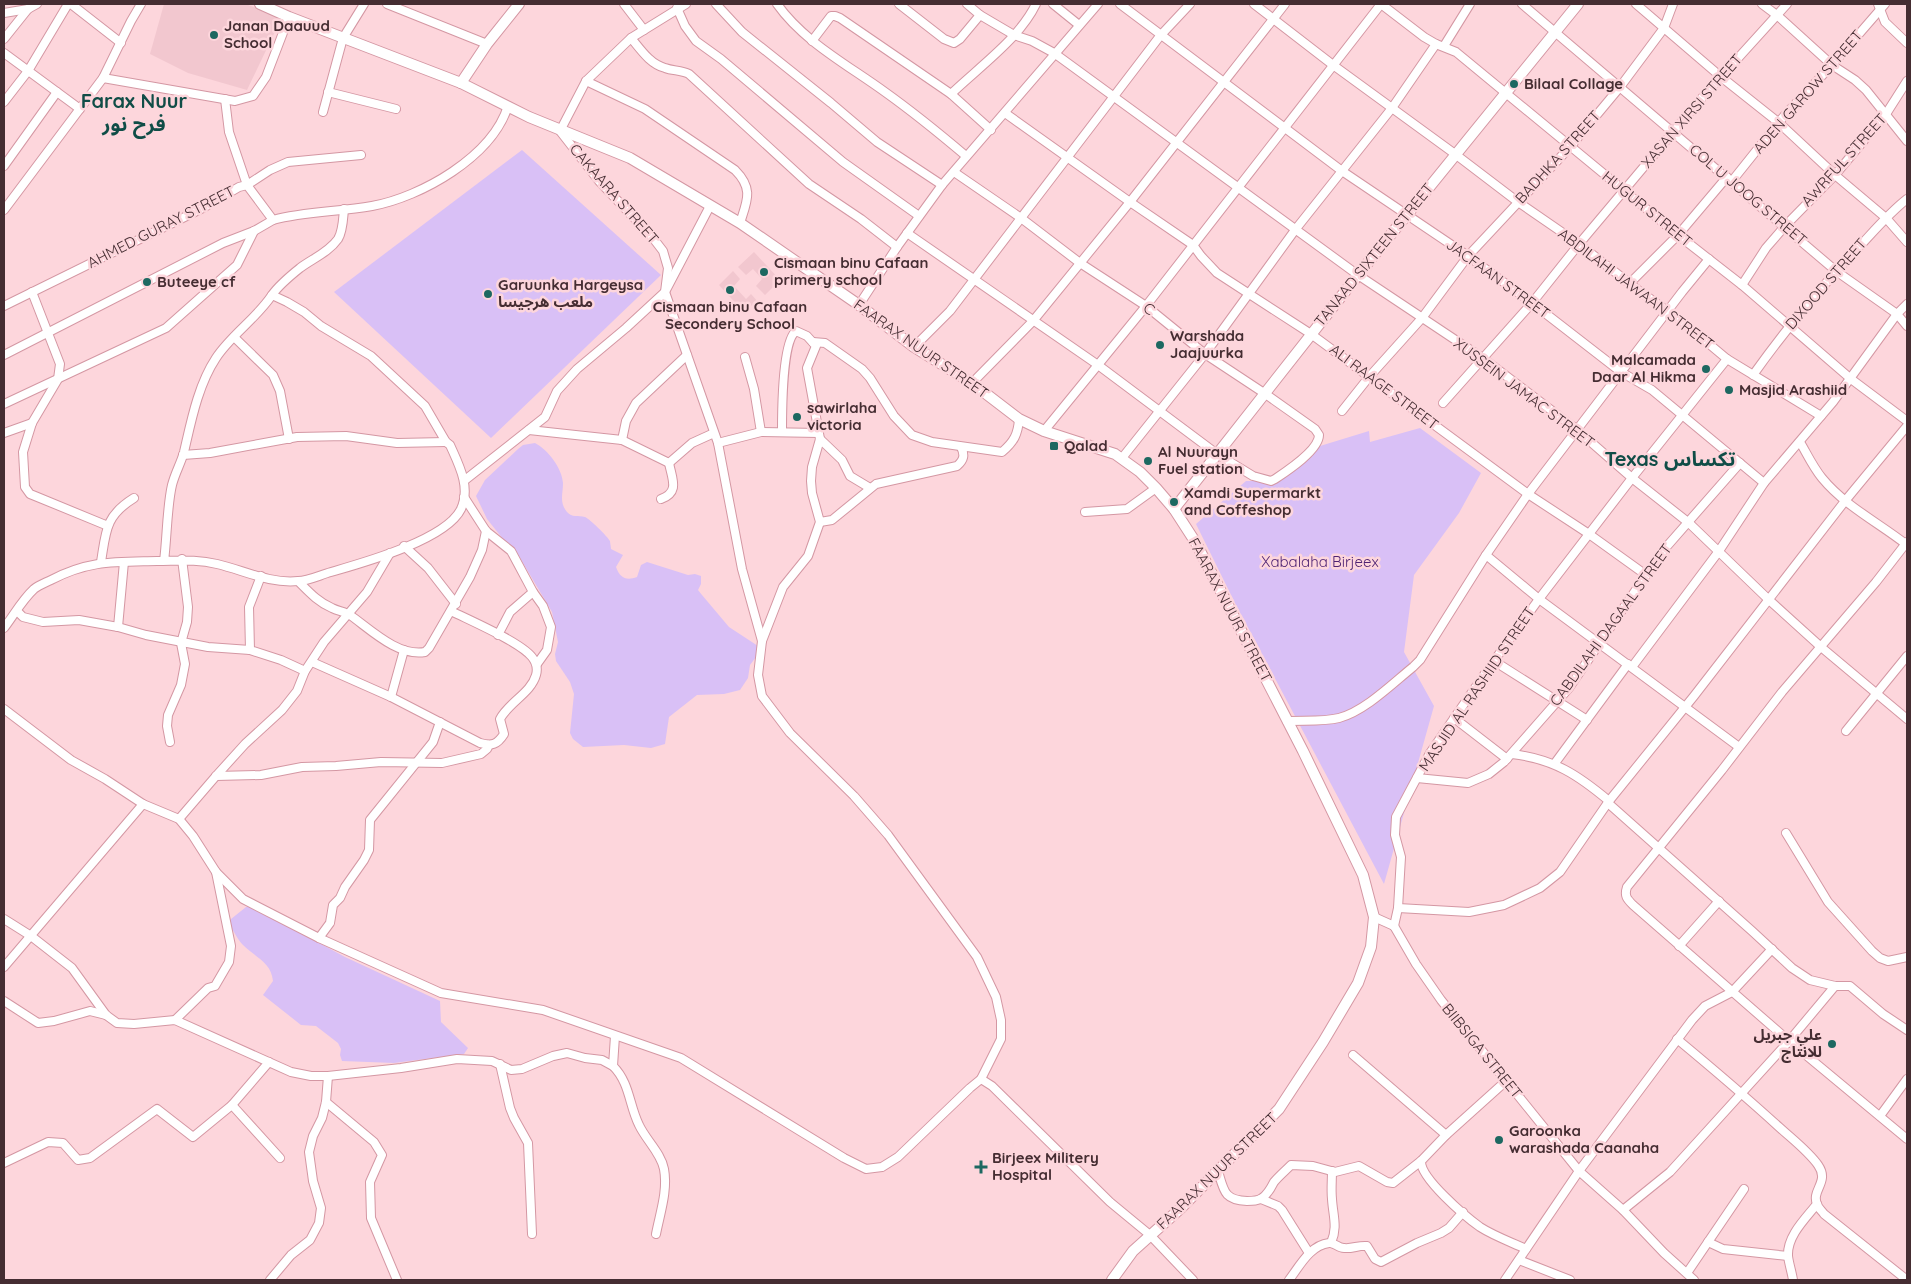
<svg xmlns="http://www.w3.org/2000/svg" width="1911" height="1284" font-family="Quicksand,'Noto Sans Arabic',sans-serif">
<rect width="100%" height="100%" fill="#fdd6dc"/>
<!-- built -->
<g fill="#f2c7cf">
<path d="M164,4H245L282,17L247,90L188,73L150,54Z"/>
<path d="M754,252L780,280L765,295L756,286L762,279L753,269L746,275L738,267Z"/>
<path d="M733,271L740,279L734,286L746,299L751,294L758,302L753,307L749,303L742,310L719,285Z"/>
</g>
<!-- green -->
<g fill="#d9c0f6">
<path d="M522,150L661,275L491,438L334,292Z"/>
<path d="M1420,428L1481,473L1459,513L1414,575L1404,652L1434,706L1384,884L1235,603L1196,524L1246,481H1271L1320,446L1369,431L1370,442Z"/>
<path d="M535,443C548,450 562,468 563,483C563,494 559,502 567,512C572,518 578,515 585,517C590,519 607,536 610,541C610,542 611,547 611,549L623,555L616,567C620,578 626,581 637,577L641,565L647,562L688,575L695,574L701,576V584L698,590L702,595L729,627L758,646L759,653L750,665L748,678L740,690L724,694L697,695L669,717L665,744L651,748L624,745L583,747L573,739L570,733L574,694L570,682L556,661L555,654L558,642L552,612L517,553L503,539L487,519L476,496L485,480L518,449L523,445Z"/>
<path d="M246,907H253L345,957L440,1001L441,1022L468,1048L464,1054L394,1063L342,1061L340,1055L341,1049L338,1043L316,1026L301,1025L263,995L273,981C271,962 256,958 243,945C238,940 234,932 230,925L231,919Z"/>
</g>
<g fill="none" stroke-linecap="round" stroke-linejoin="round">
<!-- street casing -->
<g stroke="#d497a3" stroke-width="10">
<g id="street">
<path d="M71,4L121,43"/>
<path d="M387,4L487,44"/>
<path d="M624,4L644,30"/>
<path d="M716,4L742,32L831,103L877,142L942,185"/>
<path d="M777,4C804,42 848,65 885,92C913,112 940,134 966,156"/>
<path d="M899,4L944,39L954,43L960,39L980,15"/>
<path d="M967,4L980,15L1014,35L1032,41L1054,53L1358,275L1484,359L1576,429L1632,478L1689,523L1768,599L1821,647L1907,719"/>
<path d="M1053,4L1079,25"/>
<path d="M1120,4L1342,171L1468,256L1532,303L1621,372L1652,390L1764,483"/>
<path d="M1254,4L1333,65L1455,154L1518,202L1579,244L1638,290L1684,323L1727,359L1821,416"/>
<path d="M1381,4L1424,37L1436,44L1456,52L1678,235L1742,285L1851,379L1907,421"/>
<path d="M1522,4L1836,271L1897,314L1907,326"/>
<path d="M1636,4L1720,76L1778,122L1835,175L1886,218L1907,242"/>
<path d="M1762,4L1778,16L1832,65L1855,80L1866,90L1907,141"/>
<path d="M1878,4L1885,22L1907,43"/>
<path d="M677,8L685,26L696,41L721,59L843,162L919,216"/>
<path d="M4,13L28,9"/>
<path d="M631,38C641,50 650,64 665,68C673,71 681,70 689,74L809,184L861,219L897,247"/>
<path d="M4,39L28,9L37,4"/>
<path d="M812,41L831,16H835L840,18L951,94L991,130"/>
<path d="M1444,46L1470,4"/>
<path d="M4,53L80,109"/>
<path d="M103,78L235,101L253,96L266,77L289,17"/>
<path d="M586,81L645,109L735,170C754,189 747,201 740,223"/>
<path d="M328,92L396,109"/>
<path d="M951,94C979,67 1019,39 1036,4"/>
<path d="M225,99L229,132L247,185L270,170L288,162L361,155"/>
<path d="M4,102L28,71L68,4"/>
<path d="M323,112L343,38L364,4"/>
<path d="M1005,113L1130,202L1193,245L1201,256L1217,273L1311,334L1528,494L1589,534L1646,575"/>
<path d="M4,166L57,92"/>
<path d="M1732,181L1784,116L1832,65L1885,4"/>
<path d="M4,210L103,78L131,21L141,4"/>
<path d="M907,233L1098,365L1217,454L1253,476L1271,481L1275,479C1287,471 1319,450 1319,435L1315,429L1264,393L1205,354L1146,306L1080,263L1021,218L954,172"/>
<path d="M1630,283L1678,235L1727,177"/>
<path d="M1742,285L1766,248L1785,226L1835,175L1886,114L1907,81"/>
<path d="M32,292L60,364L58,379L32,423L23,452L25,487L30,494L35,496L108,526"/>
<path d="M272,295C279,285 290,276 300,268C312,259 329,252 338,239C343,231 343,219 344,209"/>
<path d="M859,305L897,247L942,185L1098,4"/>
<path d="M4,306L203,208L239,187L247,185L273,220C305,211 339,212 372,206C421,197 492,157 508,106"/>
<path d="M234,337L273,375L280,391L289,439"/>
<path d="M813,342L825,343L862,369L870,378L894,416L912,435L932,442L1002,452C1014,442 1018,434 1019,419"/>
<path d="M914,347L950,311L1160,36L1190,4"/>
<path d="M4,355L223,243L254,231L273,220"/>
<path d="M745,357L754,389L761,432"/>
<path d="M1753,375C1785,330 1820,288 1858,248C1874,231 1889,213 1907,199"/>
<path d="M972,383L1033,321L1130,202L1285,4"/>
<path d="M1443,403L1532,303L1579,244L1700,100L1787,4"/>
<path d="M4,404L166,328L237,265L254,231"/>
<path d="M1342,411L1369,377L1422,318L1468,256L1570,147L1620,87L1664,28L1673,4"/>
<path d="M529,430L622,440L669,463L692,443L714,433"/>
<path d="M1044,431L1146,306L1381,4"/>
<path d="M4,433L32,423"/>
<path d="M820,439L842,460L850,476L870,488"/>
<path d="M622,440L626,421L636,403L687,355"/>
<path d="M1800,442C1807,454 1813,467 1822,478C1845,506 1879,523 1907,545"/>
<path d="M718,443L761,432L819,433"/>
<path d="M183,455L210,453L297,437L346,436L397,443L446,442"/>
<path d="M1122,458L1205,354L1295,230L1392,108L1436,44"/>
<path d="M465,480L545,417L557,391L577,369L626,328L665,292L710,206"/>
<path d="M464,497L486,531L511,551L533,592L543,606L551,627L547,650L537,664"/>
<path d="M661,499C680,492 672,479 669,463"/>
<path d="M1085,512L1127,509L1156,488"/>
<path d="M820,522L832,520L876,484L957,466C964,460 965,455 961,447"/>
<path d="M1907,542L1876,582L1782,692L1722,770L1627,887C1624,896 1627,899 1633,905L1789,1041L1907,1139"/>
<path d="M404,546L428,568L456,604"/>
<path d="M1486,555L1539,599L1739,747"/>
<path d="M101,562C106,531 105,516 134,498"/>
<path d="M299,582C309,592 318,602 332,608C338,611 345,612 350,615C370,629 398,657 425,652L429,648L470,577L482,550L486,531"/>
<path d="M17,611L23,617L43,622L79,620L118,627L146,635L208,647L250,650L281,660L305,671"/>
<path d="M118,627L124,562"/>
<path d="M4,628C14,615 22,600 34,589C39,585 45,583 51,580C89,560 115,562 157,561C178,561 196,559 217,564C243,570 270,584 298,581C308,581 320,575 331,572C362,563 446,540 461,509C471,487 459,465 450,445L446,442L425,406L371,356L321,326L304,312L287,302L272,295C256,319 231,335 216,358C198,385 191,422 184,452C181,463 175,473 172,485C167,506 167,538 164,561"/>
<path d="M498,635L510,612L533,592"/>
<path d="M762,641L783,587L808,556L820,522L812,493L811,481L812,467L820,439L807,368L816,346L807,336L796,331C782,341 782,413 782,431"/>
<path d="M250,650L249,607L261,576"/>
<path d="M1494,661L1587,720"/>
<path d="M312,662L391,697L480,743C492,746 497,745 504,734L500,719C509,702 531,693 536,675C538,668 536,662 532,657C520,642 471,621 451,611"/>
<path d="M1632,667L1719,551L1764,483L1833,402L1897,314L1907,304"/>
<path d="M391,697L404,650"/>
<path d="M4,709L71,760L105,779L143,804L179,819L193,836L216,872L243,899L319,938L441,993L543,1010L681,1058L844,1158L866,1169L882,1167L898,1157L970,1088L981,1079L1001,1039V1020L996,997L977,957L888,835L854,796L790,733L762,696L758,675L762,641L742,569L718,443L665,292L668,268L663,251L653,238L599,181L560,131L586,81L631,38L686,4"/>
<path d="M1454,718L1507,759"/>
<path d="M1287,721C1304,720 1323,722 1339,718C1365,711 1392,684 1413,667L1420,660L1486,555L1528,494L1682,292L1709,259"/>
<path d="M1846,731L1907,656"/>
<path d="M170,742L167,726L168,715L181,685L185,664L181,643L187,622L188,607L182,559"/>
<path d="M1512,754C1554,759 1578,775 1609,801"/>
<path d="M1555,763L1628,664"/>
<path d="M216,776L261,775L302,767L336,766L381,762L442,763L481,754L487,749L489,745"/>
<path d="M1417,778L1468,783L1489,774L1504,762L1569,688L1661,553L1740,463"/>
<path d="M1608,803L1752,931L1792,968L1810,980L1835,986H1850L1883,1014L1907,1030"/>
<path d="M179,819L216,776L245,744L282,710L297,691L305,671L324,642L367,592L390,553"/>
<path d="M1786,833L1828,902L1872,951L1880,958L1888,961L1907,957"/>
<path d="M1398,908L1469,912L1504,905L1540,888L1560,872L1609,801L1694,696L1845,501L1907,426"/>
<path d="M1374,917L1394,926"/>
<path d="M4,919L31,936L72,968L106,1015L117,1023L134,1024L175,1020L291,1072L311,1076H328L401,1068L457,1059L492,1061L511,1070L522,1069L553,1056L567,1053L585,1058L602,1060L613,1066"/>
<path d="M1394,926L1398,908L1401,857L1395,835L1396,817L1430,753L1486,672L1539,599L1632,478L1727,359"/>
<path d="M1394,926L1416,964L1441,1000L1579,1171L1623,1210L1664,1253L1694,1280"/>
<path d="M319,938L330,923L333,905L340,898L345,887L364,860L369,850L370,820L433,742L440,722"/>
<path d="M1679,946L1719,901"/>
<path d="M4,967L143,804"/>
<path d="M4,1001L38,1023L54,1021L90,1011L106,1015"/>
<path d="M175,1020L208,988L215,986L229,962L231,946L216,872"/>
<path d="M615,1036L613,1066C630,1083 629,1105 639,1125C646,1140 661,1153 664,1169C668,1191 660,1213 656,1234"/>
<path d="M1677,1039C1712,1068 1746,1097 1779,1127C1792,1139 1808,1151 1818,1165C1830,1182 1811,1190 1817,1204C1818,1208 1822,1211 1824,1214L1907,1280"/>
<path d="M1353,1055L1446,1135"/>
<path d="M500,1064L510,1108L514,1118L528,1143L532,1234"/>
<path d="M981,1079L992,1086L1110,1202L1150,1235L1193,1280"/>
<path d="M326,1102L374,1142L382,1155L370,1182L371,1218L397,1280"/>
<path d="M232,1105L280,1158"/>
<path d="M1880,1116L1907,1079"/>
<path d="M1421,1161C1420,1178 1466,1217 1480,1227C1494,1236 1511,1242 1526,1249"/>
<path d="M4,1163L48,1142L63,1143L78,1160L90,1158L157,1109L193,1137L232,1105L269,1062"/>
<path d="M1218,1171C1224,1191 1224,1200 1247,1201C1253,1201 1258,1201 1262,1198C1268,1194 1271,1188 1274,1182C1279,1176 1285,1171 1291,1165L1313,1166L1335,1172L1359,1166L1387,1182L1393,1183L1421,1161L1446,1135L1506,1081"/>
<path d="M1261,1199L1278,1206L1282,1210L1309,1253"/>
<path d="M1623,1210L1670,1172L1789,1041L1835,986"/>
<path d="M1708,1242L1723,1249L1788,1256"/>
<path d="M1331,1243C1338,1227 1333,1216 1332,1199C1331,1190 1332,1180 1332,1171"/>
<path d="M1519,1260L1570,1280"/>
<path d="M1687,1273L1744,1189"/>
<path d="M270,1280L291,1255L310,1240L319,1223L321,1208L313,1181L309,1152L313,1136L322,1118L326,1102L328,1076"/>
<path d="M1289,1280C1299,1267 1310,1245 1329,1243C1334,1242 1338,1248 1344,1248C1352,1249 1359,1245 1367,1246L1375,1259L1381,1262L1417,1243L1441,1233L1449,1228L1463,1212"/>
<path d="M1505,1280L1579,1171L1692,1020L1705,1006L1732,992L1772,949"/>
<path d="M1793,1280C1792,1273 1789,1264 1788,1256C1787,1236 1805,1219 1817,1204"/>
</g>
</g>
<!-- secondary casing -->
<g stroke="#d497a3" stroke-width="12">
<g id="secondary">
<path d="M260,4L289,17L461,83L529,117L630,158L740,223L859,305L914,347L972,383L1019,419L1044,431L1115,454L1140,472L1156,488L1174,509L1196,543L1303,751L1363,875L1374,917L1371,947L1358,983L1323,1042L1279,1109L1181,1208L1133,1251L1112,1280"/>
<path d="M461,83L487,44L519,4"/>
<path d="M1174,509L1358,275L1578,4"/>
</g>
</g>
<!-- street -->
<use href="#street" stroke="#fff" stroke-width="8"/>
<!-- secondary -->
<use href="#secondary" stroke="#fff" stroke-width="10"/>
</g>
<!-- markers -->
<g fill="#1d6861" stroke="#fdd6dc" stroke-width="2">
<circle cx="214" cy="35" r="5"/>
<circle cx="1514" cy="84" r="5"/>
<circle cx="764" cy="272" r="5"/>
<circle cx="147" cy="282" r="5"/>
<circle cx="730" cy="290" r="5"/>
<circle cx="488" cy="294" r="5"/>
<circle cx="1160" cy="345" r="5"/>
<circle cx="1706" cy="369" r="5"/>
<circle cx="1729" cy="390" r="5"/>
<circle cx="797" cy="417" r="5"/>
<rect x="1049" y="441" width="10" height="10" rx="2.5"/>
<circle cx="1148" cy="461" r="5"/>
<circle cx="1174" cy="502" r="5"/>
<circle cx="1832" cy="1044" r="5"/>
<circle cx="1499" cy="1140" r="5"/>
<path d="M978.5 1159.5h5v5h5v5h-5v5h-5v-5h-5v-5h5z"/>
</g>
<g text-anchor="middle" stroke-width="5" stroke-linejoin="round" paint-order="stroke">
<!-- poi labels -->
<g font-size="15" font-weight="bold" fill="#452d32" stroke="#fdd6dc" text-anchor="start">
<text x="224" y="31">Janan Daauud<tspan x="224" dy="17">School</tspan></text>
<text x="1524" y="89">Bilaal Collage</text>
<text x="774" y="268">Cismaan binu Cafaan<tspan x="774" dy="17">primery school</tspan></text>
<text x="157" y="287">Buteeye cf</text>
<text x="498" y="290">Garuunka Hargeysa<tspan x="498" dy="17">ملعب هرجيسا</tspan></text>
<text x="730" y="312" text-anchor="middle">Cismaan binu Cafaan<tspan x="730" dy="17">Secondery School</tspan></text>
<text x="1170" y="341">Warshada<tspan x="1170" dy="17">Jaajuurka</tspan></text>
<text x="1696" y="365" text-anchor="end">Malcamada<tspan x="1696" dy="17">Daar Al Hikma</tspan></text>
<text x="1739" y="395">Masjid Arashiid</text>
<text x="807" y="413">sawirlaha<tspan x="807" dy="17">victoria</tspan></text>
<text x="1064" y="451">Qalad</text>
<text x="1158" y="457">Al Nuurayn<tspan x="1158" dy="17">Fuel station</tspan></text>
<text x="1184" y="498">Xamdi Supermarkt<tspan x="1184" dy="17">and Coffeshop</tspan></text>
<text x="1822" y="1040" text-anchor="end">علي جبريل<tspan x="1822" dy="17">للانتاج</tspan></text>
<text x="1509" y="1136">Garoonka<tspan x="1509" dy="17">warashada Caanaha</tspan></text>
<text x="992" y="1163">Birjeex Militery<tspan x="992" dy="17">Hospital</tspan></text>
</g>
<!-- street labels -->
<g font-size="15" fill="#452d32" stroke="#fdd6dc">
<text transform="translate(1808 92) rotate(-49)" y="5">ADEN GAROW STREET</text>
<text transform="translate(1692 111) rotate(-49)" y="5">XASAN XIRSI STREET</text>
<text transform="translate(1558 157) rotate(-48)" y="5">BADHKA STREET</text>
<text transform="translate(1844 160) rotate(-48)" y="5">AWRFUL STREET</text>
<text transform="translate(614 194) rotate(49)" y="5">CAKAARA STREET</text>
<text transform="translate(1748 195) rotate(40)" y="5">COL U JOOG STREET</text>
<text transform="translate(1647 209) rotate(39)" y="5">HUGUR STREET</text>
<text transform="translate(161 227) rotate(-27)" y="5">AHMED GURAY STREET</text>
<text transform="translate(1374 255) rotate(-51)" y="5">TANAAD SIXTEEN STREET</text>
<text transform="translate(1498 279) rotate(36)" y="5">JACFAAN STREET</text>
<text transform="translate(1826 284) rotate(-49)" y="5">DIXOOD STREET</text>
<text transform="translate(1636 289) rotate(37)" y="5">ABDILAHI JAWAAN STREET</text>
<text transform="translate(1149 309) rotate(37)" y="5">C</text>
<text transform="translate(921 349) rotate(35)" y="5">FAARAX NUUR STREET</text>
<text transform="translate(1384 387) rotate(37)" y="5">ALI RAAGE STREET</text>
<text transform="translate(1524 393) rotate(37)" y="5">XUSSEIN JAMAC STREET</text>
<text transform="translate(1230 610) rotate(62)" y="5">FAARAX NUUR STREET</text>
<text transform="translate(1611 625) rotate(-54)" y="5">CABDILAHI DAGAAL STREET</text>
<text transform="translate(1477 689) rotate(-56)" y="5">MASJID AL RASHIID STREET</text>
<text transform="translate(1482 1051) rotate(51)" y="5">BIIBSIGA STREET</text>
<text transform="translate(1217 1171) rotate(-44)" y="5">FAARAX NUUR STREET</text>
</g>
<!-- park labels -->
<g font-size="15" fill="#4f2373" stroke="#fdd6dc">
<text x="1320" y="567">Xabalaha Birjeex</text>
</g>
<!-- district labels -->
<g font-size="20" font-weight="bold" fill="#104d47" stroke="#fdd6dc">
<text x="134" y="108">Farax Nuur<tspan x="134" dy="23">فرح نور</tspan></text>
<text x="1670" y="466">Texas تكساس</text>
</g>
</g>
<!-- border -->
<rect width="1911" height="1284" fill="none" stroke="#452d32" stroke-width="10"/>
</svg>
